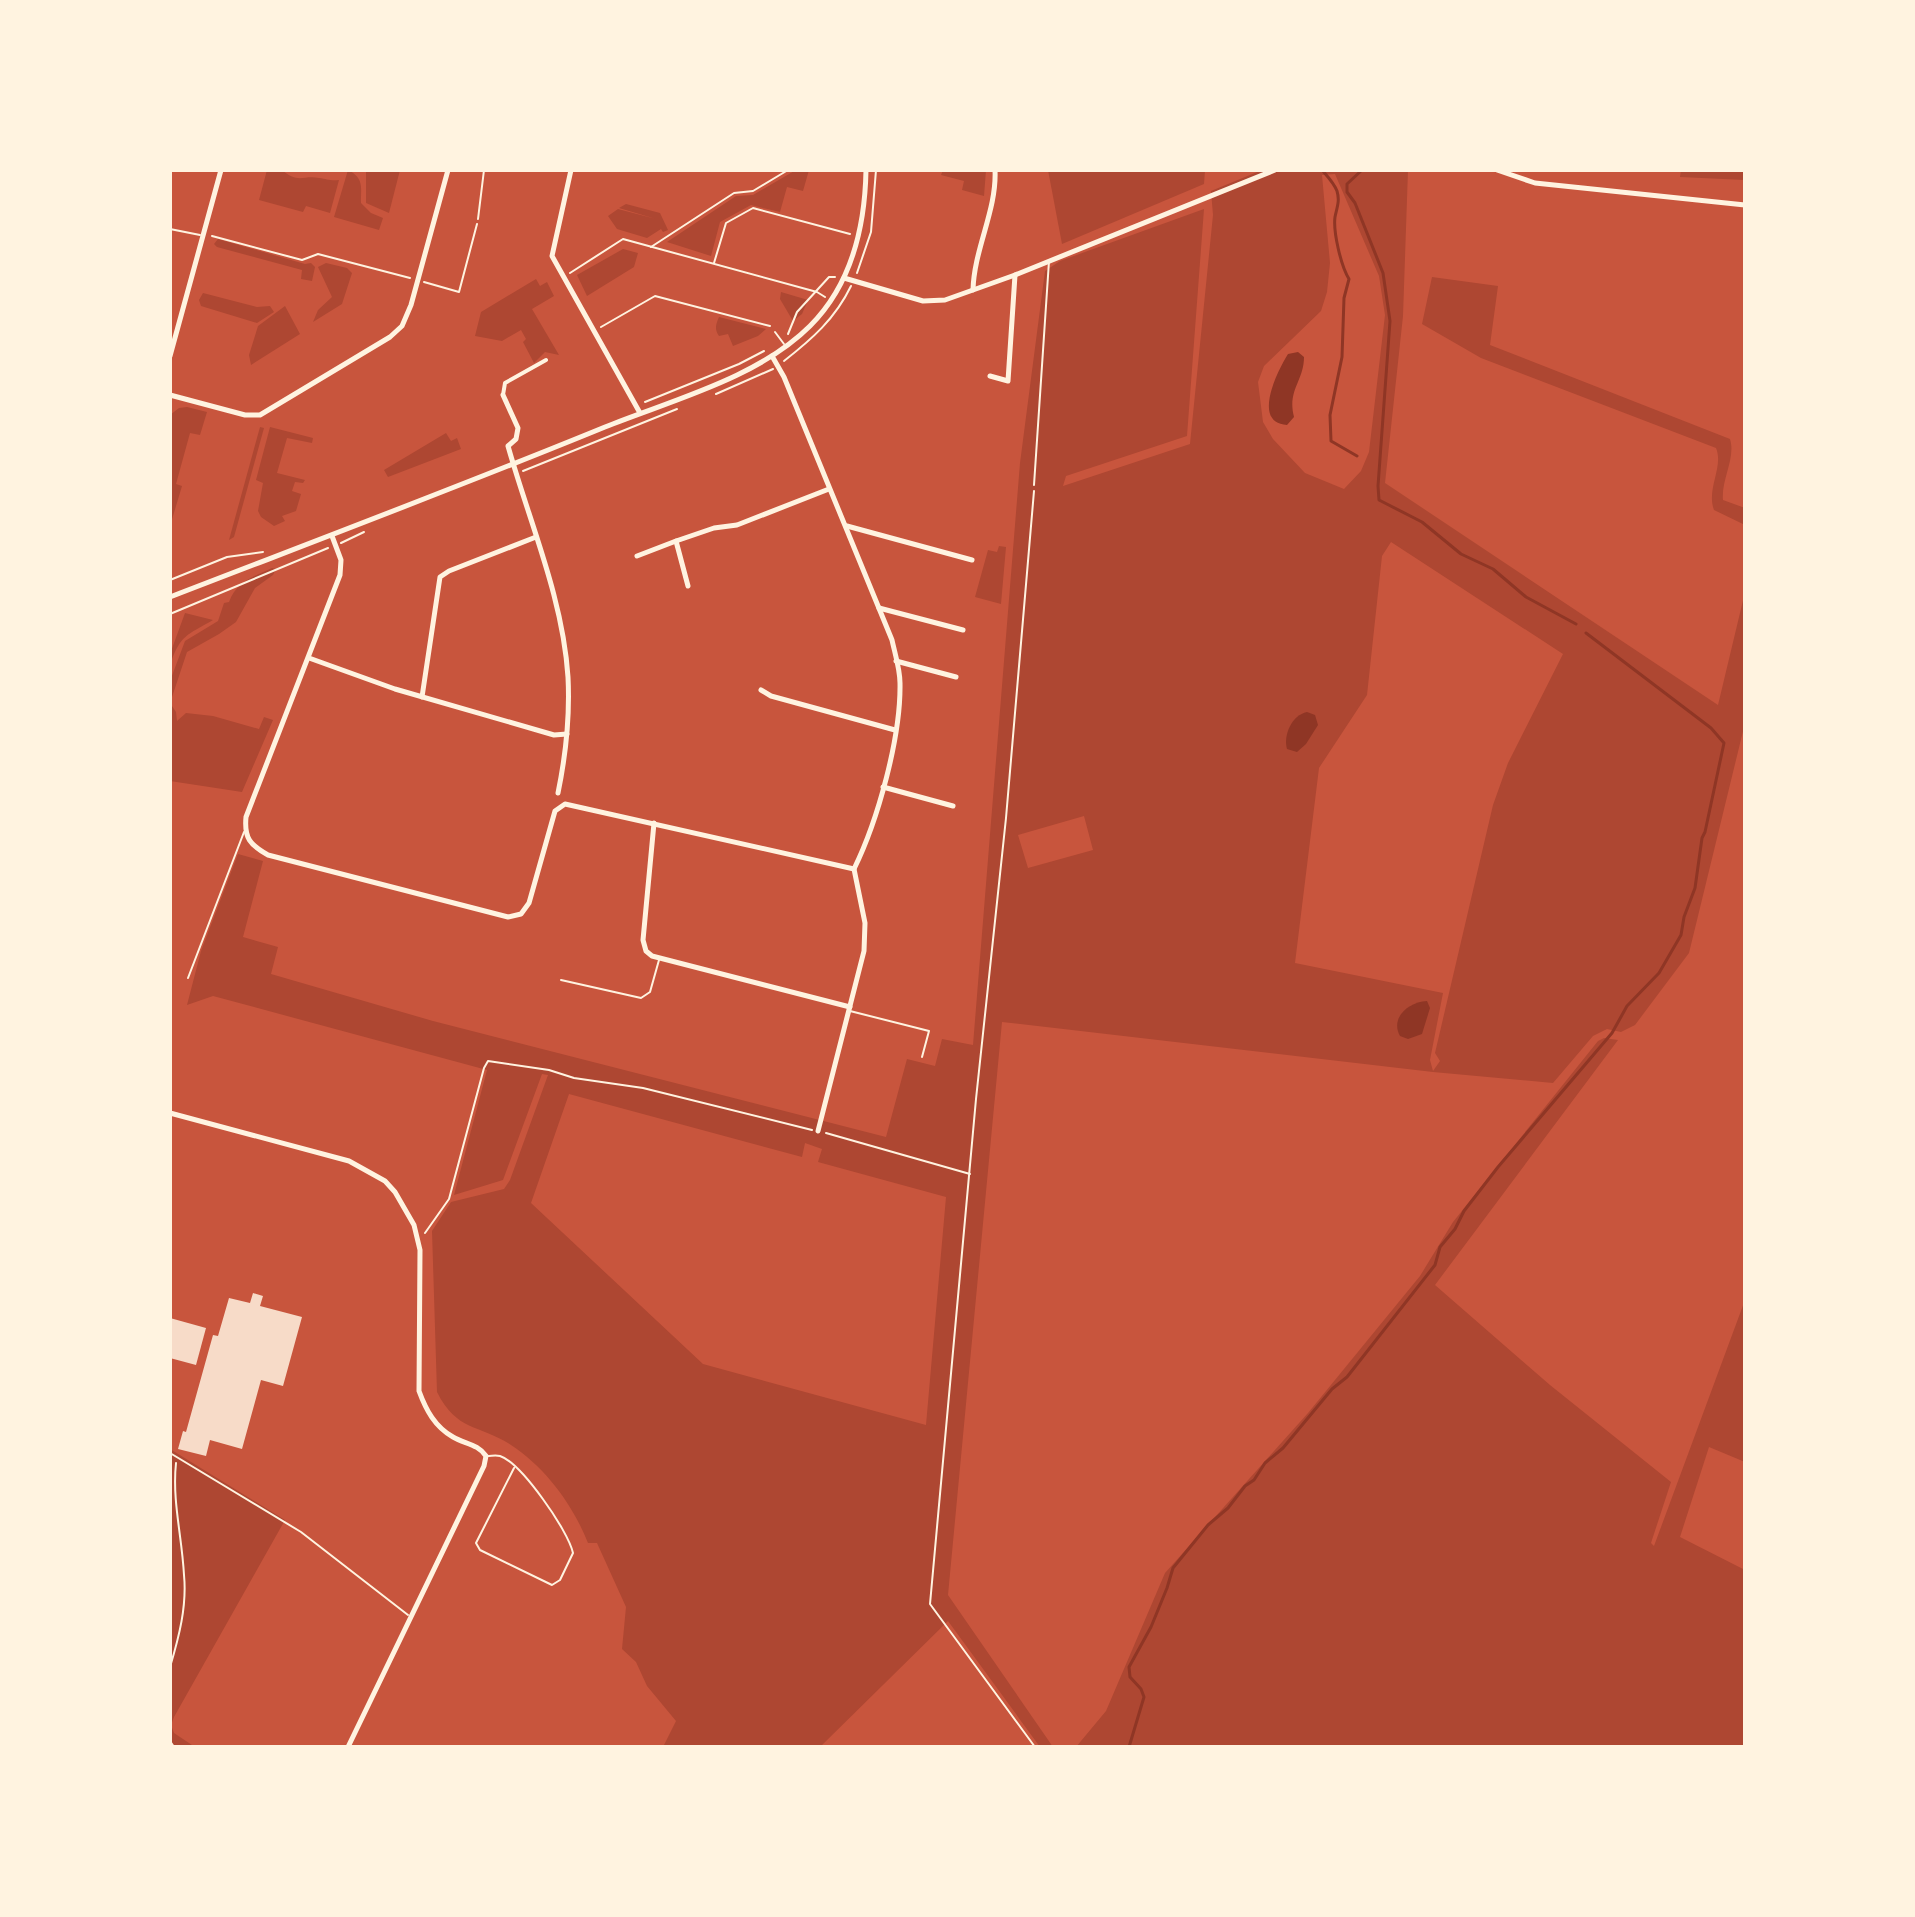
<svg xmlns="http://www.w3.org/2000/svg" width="1915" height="1917" font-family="Quicksand,sans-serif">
<rect width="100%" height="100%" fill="#c8553d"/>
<!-- green -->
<g fill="#ae4732" fill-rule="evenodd">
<path d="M267,170H282C298,184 303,175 319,178C327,179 330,181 339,180L330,213L306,206L303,212L259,200Z"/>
<path d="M348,170C364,178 361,187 361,203L371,213L383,218L379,230L334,217Z"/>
<path d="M366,170H400L389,213L366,203Z"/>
<path d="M796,170H809L803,191L787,187L780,212L751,205L720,222L711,256L667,242L736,196L753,195Z"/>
<path d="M943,170H986L984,196L962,190L964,181L941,175Z"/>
<path d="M1048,170H1205L1204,184L1062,244Z"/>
<path d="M1262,170H1408L1403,316L1385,483L1718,705L1745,592V723L1689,953L1635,1025L1621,1032L1607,1029L1593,1036L1553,1083L1433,1072L1002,1022L948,1595L1053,1747H1040L948,1621L820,1747H663L676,1721L647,1686L636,1662L622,1649L626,1607L597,1543H588C573,1505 546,1468 511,1445C479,1424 457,1432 437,1392L432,1231L451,1202L504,1189L510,1180L548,1075L542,1074L503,1180L454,1195L487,1070L213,996L187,1005L201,951L238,854L263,861L243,937L278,947L271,974L433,1021L886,1137L907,1059L935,1066L942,1039L973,1045L1020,463L1045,271L1060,261L1204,209L1187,436L1066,476L1063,486L1190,444L1213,215L1211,191ZM1335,174L1379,276L1385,315L1369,452L1361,471L1344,489L1305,473L1273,439L1263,422L1258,382L1264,366L1321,311L1327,292L1330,263L1322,175ZM1391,542L1563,654L1508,763L1493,805L1435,1053L1440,1061L1433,1071L1430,1060L1443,993L1295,963L1319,768L1367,695L1382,556ZM1084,816L1093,850L1028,868L1018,835ZM569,1094L802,1157L805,1143L822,1149L818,1162L946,1197L926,1425L703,1364L531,1203Z"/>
<path d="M1681,170H1745V180L1680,177Z"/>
<path d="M626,204L660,213L668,230L663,232L661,229L647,238L617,229L608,216L618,209L656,219L619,208Z"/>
<path d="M218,239L305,264L311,263L315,267L312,281L301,279L302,270L217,247L214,244Z"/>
<path d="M623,249L638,253L634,267L587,296L577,275Z"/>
<path d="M326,263L347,268L352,273L342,304L313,322L318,310L332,297L318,267Z"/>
<path d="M1432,277L1498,286L1490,345L1730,439C1736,458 1721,480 1723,500L1745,508V525L1714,510C1706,489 1724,467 1716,448L1481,358L1422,324Z"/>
<path d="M536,279L540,286L547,282L554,296L532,309L559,355L545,352L534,363L523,342L526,339L521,330L502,341L475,336L481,312Z"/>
<path d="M781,292L808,300L802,314L793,321L780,299Z"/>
<path d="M203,293L257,307L270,306L274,312L257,323L201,306L199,300Z"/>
<path d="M285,306L300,334L251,365L249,355L258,326Z"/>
<path d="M719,317L766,329L758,336L733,346L728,334L719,336C714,329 716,324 719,317Z"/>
<path d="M187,407L207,412L200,435L190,433L176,484L182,486L170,526V415L179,408Z"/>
<path d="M260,427L264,428L234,537L229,540Z"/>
<path d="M270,427L313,438L312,443L287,438L277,473L305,480L303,483L295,482L292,491L301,494L296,511L282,516L285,521L274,526L261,517L258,511L263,483L256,480Z"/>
<path d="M446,433L451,441L457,438L461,449L388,477L384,470Z"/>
<path d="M999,546L1006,547L1001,604L975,597L988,550L997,552Z"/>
<path d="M272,568L276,569L273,575L255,588L236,622L219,634L187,652L170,703L176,712L177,721L186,713L213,716L259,729L264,717L273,720L242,792L170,781V681L185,641L218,621L224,603L229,602C237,581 253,577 272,568Z"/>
<path d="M185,613L213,620C187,635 180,635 170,665V654Z"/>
<path d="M1604,1038L1618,1040L1435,1285L1550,1385L1671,1482L1651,1543L1654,1546L1745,1300V1462L1709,1447L1680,1537L1745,1570V1747H1076L1106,1711L1165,1573L1308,1413L1420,1276L1453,1222L1598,1041Z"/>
<path d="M170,1449L285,1520L174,1717L171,1725L174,1733L195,1747H170Z"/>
</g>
<!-- water -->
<g fill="#8f3625">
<path d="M1298,352L1304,357C1304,381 1287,390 1294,417L1287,425C1251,423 1278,370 1288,354Z"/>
<path d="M1307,712L1315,715L1318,725L1306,744L1297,752L1287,749C1283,735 1292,715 1307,712Z"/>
<path d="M1427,1001L1430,1008L1422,1034L1408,1039L1400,1036C1390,1018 1408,1002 1427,1001Z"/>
</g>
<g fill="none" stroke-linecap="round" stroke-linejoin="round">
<!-- stream -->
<g stroke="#8f3625" stroke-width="3">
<path d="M1322,170C1328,177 1334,183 1337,191C1340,201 1337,207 1335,217C1333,232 1341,266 1349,279L1344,298L1342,357L1330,415L1331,441L1357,456"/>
<path d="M1362,170L1347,184V192L1355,203L1383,273L1390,321L1378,486L1379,500L1422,522L1461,554L1493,569L1526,597L1576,624"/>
<path d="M1129,1747L1144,1697L1141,1689L1130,1677L1129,1667L1151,1627L1167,1588L1173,1568L1208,1525L1228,1508L1245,1486L1254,1480L1265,1463L1283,1448L1332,1389L1347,1377L1435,1265L1440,1247L1455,1229L1464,1211L1498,1167L1612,1033L1627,1006L1659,973L1681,935L1684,917L1695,888L1702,838L1705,832L1724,743L1711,728L1586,633"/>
</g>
</g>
<!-- building -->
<g fill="#f7dbc8">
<path d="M253,1293L263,1296L260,1306L302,1317L283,1386L261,1380L242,1449L210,1440L206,1456L178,1449L183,1431L186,1432L213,1335L218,1336L229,1298L250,1303Z"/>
<path d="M170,1318L206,1328L196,1365L170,1358Z"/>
</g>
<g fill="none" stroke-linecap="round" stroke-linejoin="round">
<!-- path -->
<g stroke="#fff3e0" stroke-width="2">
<path d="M478,219L484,170"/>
<path d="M212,236L302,260L318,254L410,278"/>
<path d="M651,247L734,193L753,191L788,170"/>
<path d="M714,263L726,223L753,208L850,234"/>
<path d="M570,273L623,239L817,292L825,297"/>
<path d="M857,273L871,232L876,170"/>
<path d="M424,282L459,292L477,224"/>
<path d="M601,327L655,296L770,326"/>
<path d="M788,334L797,312L829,277H835"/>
<path d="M784,361C812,339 835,319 851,286"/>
<path d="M716,394L773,369"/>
<path d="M645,402L739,364L764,351"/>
<path d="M523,471L677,409"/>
<path d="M1034,491L1006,818L976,1099L930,1604L1035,1747"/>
<path d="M341,543L364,532"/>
<path d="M170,580L227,557L263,552"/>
<path d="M170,614L328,548"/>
<path d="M826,1133L970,1174"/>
<path d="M425,1233L449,1199L484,1068L488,1061L549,1070L574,1078L643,1088L812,1130"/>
<path d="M170,1667C179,1637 187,1606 184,1575C182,1536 172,1501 176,1463"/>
<path d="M170,1741L174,1747"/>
</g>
<!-- service -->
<g stroke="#fff3e0" stroke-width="2">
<path d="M170,229L200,235"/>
<path d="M775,332L784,344"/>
<path d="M1034,485L1049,261"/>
<path d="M188,978L244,832"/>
<path d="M561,980L641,998L650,992L659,960"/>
<path d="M850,1011L929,1031L922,1057"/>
<path d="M170,1453L301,1532L408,1615"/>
<path d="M487,1456C492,1456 495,1455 500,1456C521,1463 568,1530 573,1553L560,1580L552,1585L480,1550L476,1543L514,1468"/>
</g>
<!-- pedestrian -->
<path stroke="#fff3e0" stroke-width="4" d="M503,395L505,383L546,360"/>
<!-- minor -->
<g stroke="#fff3e0" stroke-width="5">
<path d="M571,170L552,256L640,413"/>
<path d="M1497,170L1535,183L1745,205"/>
<path d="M844,278L923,301L945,300L1015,275L1275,170"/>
<path d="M973,290C974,249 997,210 995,170"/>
<path d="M170,356L221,170"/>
<path d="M772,356L784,377L892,640C895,654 900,669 900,683C901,737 878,820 854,869"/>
<path d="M990,376L1008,381L1015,275"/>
<path d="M170,395L245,415H260L390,337L402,326L411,305L448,170"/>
<path d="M503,395L518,428L516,439L508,446C529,521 563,598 568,677C570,716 566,754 558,793"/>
<path d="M847,526L972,560"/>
<path d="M332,536L341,560L340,575L246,817C244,838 250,845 268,855L508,917L521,914L529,903L555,811L565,804L854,869L865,923L864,951L818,1131"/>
<path d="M637,556L676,541"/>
<path d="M688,586L676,541L714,528L737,525L829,489"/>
<path d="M170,597C315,541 461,486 605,427C672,400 758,378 810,326C851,285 865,226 866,170"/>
<path d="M879,608L963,630"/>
<path d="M309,658L395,689L554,735L567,734"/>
<path d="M896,661L956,677"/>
<path d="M761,690L771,696L895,730"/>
<path d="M422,697L440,577L449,571L536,537"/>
<path d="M883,787L953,806"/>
<path d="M654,823L643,940L646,951L652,956L850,1007"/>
<path d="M170,1113L349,1161L385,1181L395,1192L414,1225L420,1250L419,1391C426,1410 435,1427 453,1437C465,1444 478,1444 486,1456L484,1466L348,1747"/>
</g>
</g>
<!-- border -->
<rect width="1915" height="1917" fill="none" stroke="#fff3e0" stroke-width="344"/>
</svg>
